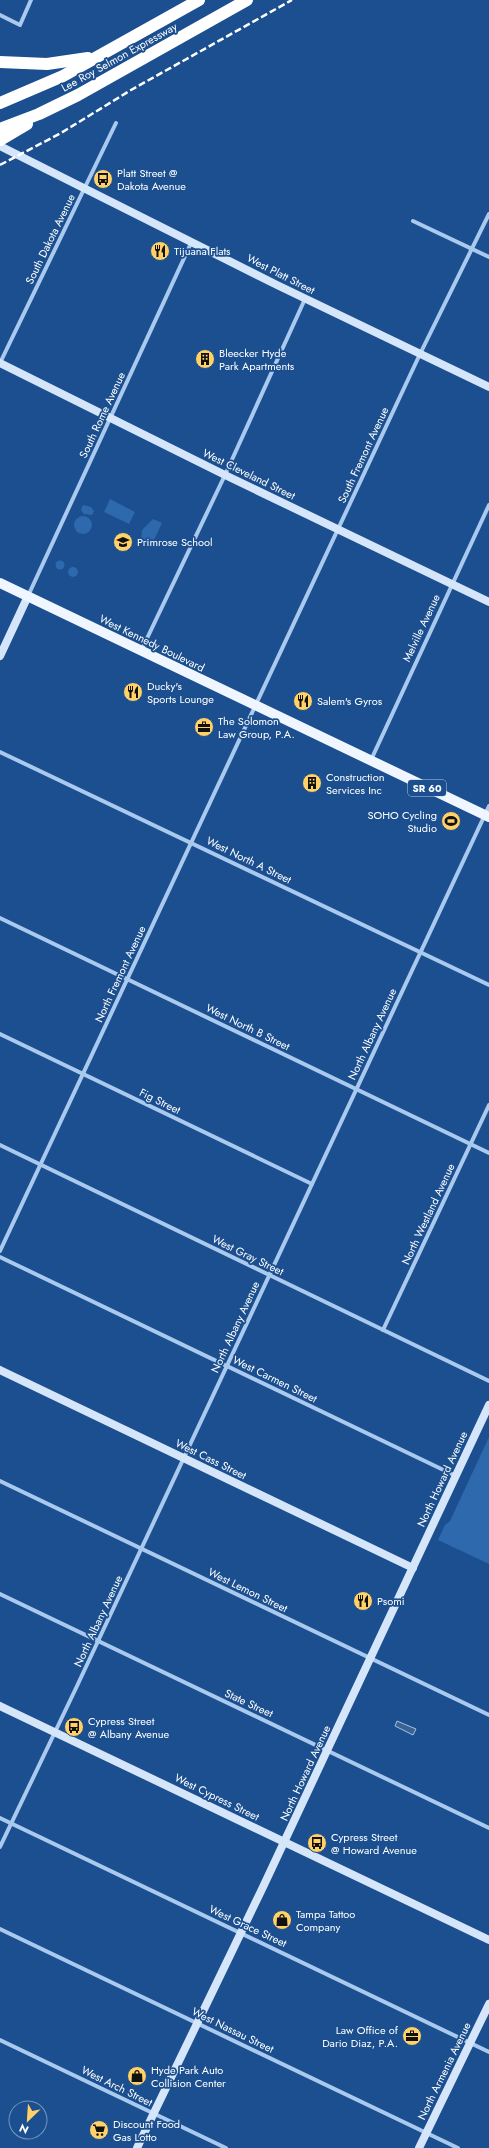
<svg xmlns="http://www.w3.org/2000/svg" width="489" height="2148" font-family="Jost,sans-serif">
<rect width="100%" height="100%" fill="#1b4f8f"/>
<!-- green -->
<g fill="#2e69ad">
<path d="M110,499L135,512L129,524L104,512Z"/>
<path d="M83,505L91,507L94,511L92,515L84,514L81,510Z"/>
<circle cx="83" cy="525" r="9"/>
<path d="M153,519L162,523L152,544L141,541L142,530Z"/>
<circle cx="60" cy="565" r="4.5"/>
<circle cx="73" cy="572" r="5"/>
<path d="M489,1437V1564L438,1540L445,1525L450,1521Z"/>
</g>
<!-- water -->
<path fill="#3c6290" stroke="#9cc4f0" d="M397,1721L416,1729L413,1735L395,1726Z"/>
<g fill="none" stroke-linecap="round" stroke-linejoin="round">
<!-- street -->
<g stroke="#a9c9ee" stroke-width="4">
<path d="M0,15L20,25L31,0"/>
<path d="M413,221L489,257"/>
<path d="M0,363L116,123"/>
<path d="M28,596L192,241"/>
<path d="M141,651L225,475L305,299"/>
<path d="M0,752L489,985"/>
<path d="M371,760L489,505"/>
<path d="M0,918L489,1153"/>
<path d="M0,1034L312,1184"/>
<path d="M0,1145L489,1381"/>
<path d="M0,1251L420,354L489,214"/>
<path d="M0,1257L456,1476"/>
<path d="M383,1330L489,1105"/>
<path d="M0,1481L489,1715"/>
<path d="M0,1594L489,1828"/>
<path d="M0,1818L489,2052"/>
<path d="M0,1847L77,1686L489,806"/>
<path d="M0,1929L458,2148"/>
<path d="M0,2040L226,2148"/>
</g>
<!-- secondary -->
<g stroke="#d6e6fa" stroke-width="8">
<path d="M0,146L277,285L489,387"/>
<path d="M0,363L225,475L489,602"/>
<path d="M0,656L28,596"/>
<path d="M0,1370L413,1568"/>
<path d="M0,1706L489,1940"/>
<path d="M137,2148L263,1887L489,1405"/>
<path d="M419,2148L489,2004"/>
</g>
<!-- primary -->
<path stroke="#f0f6ff" stroke-width="10" d="M0,583L489,817"/>
<!-- highway -->
<g stroke="#fff" stroke-width="12">
<path d="M0,62L47,64L88,58"/>
<path d="M0,103L63,76L199,0"/>
<path d="M0,129L39,114L78,95L247,0"/>
<path d="M0,140L27,124"/>
</g>
<!-- rail -->
<path stroke="#fff" stroke-width="2.5" stroke-dasharray="7 3" stroke-linecap="butt" d="M0,165L61,133L131,90L292,0"/>
</g>
<!-- icons -->
<defs>
<g id="bus-disc" transform="scale(1)"><circle r="9.5" fill="#ffd166" stroke="#1b4f8f"/><path d="M-5-6H5V4H4V6H2V4H-2V6H-4V4H-5ZM-3.5-4V0h7V-4ZM-3.5 1.2v1.5H-2V1.2ZM2 1.2v1.5H3.5V1.2Z" fill="#111"/></g>
<g id="restaurant-disc" transform="scale(1)"><circle r="9.5" fill="#ffd166" stroke="#1b4f8f"/><path d="M-5-6h1v4h1v-4h1v4h1v-4h1v5L-1.5 .5V6h-2V.5L-5-1ZM5-6V6H3V1.5H1.5Q1.5-4 5-6Z" fill="#111"/></g>
<g id="building-disc" transform="scale(1)"><circle r="9.5" fill="#ffd166" stroke="#1b4f8f"/><path d="M-4-6H4V6H1V3H-1V6H-4ZM-2.5-4.3h1.7v1.8h-1.7ZM.8-4.3h1.7v1.8H.8ZM-2.5-1h1.7V.8h-1.7ZM.8-1h1.7V.8H.8Z" fill="#111"/></g>
<g id="school-disc" transform="scale(1)"><circle r="9.5" fill="#ffd166" stroke="#1b4f8f"/><path d="M0-5L7-2L0 1L-7-2ZM-4 1L0 2.5L4 1V4Q0 6-4 4Z" fill="#111"/></g>
<g id="office-disc" transform="scale(1)"><circle r="9.5" fill="#ffd166" stroke="#1b4f8f"/><path d="M-6-3h4V-5.5h4V-3h4V5H-6ZM-1-4.5V-3h2v-1.5ZM-6 0V1H6V0Z" fill="#111"/></g>
<g id="stadium-disc" transform="scale(1)"><circle r="9.5" fill="#ffd166" stroke="#1b4f8f"/><path d="M0-5a6.5 5 0 1 0 0 10a6.5 5 0 1 0 0-10ZM-3.5-1.8h7v3.6h-7Z" fill="#111"/></g>
<g id="shop-disc" transform="scale(1)"><circle r="9.5" fill="#ffd166" stroke="#1b4f8f"/><path d="M-5-2.5h2.3a2.7 3.5 0 0 1 5.4 0H5L5.5 6h-11ZM-1.5-2.5h3a1.5 2.3 0 0 0-3 0Z" fill="#111"/></g>
<g id="supermarket-disc" transform="scale(1)"><circle r="9.5" fill="#ffd166" stroke="#1b4f8f"/><path d="M-6-5.5h2.5l.6 2H6L4.5 2H-2.5L-4.4-4H-6ZM-1.5 3.2a1.3 1.3 0 1 0 .1 0ZM3 3.2a1.3 1.3 0 1 0 .1 0Z" fill="#111"/></g>
</defs>
<g fill-rule="evenodd">
<use href="#bus-disc" x="103" y="179"/>
<use href="#restaurant-disc" x="160" y="251"/>
<use href="#building-disc" x="205" y="359"/>
<use href="#school-disc" x="123" y="542"/>
<use href="#restaurant-disc" x="133" y="692"/>
<use href="#restaurant-disc" x="303" y="701"/>
<use href="#office-disc" x="204" y="727"/>
<use href="#building-disc" x="312" y="783"/>
<use href="#stadium-disc" x="451" y="821"/>
<use href="#restaurant-disc" x="363" y="1601"/>
<use href="#bus-disc" x="74" y="1727"/>
<use href="#bus-disc" x="317" y="1843"/>
<use href="#shop-disc" x="282" y="1920"/>
<use href="#office-disc" x="412" y="2036"/>
<use href="#shop-disc" x="137" y="2076"/>
<use href="#supermarket-disc" x="99" y="2130"/>
</g>
<g text-anchor="middle" stroke-width="3.5" stroke-linejoin="round" paint-order="stroke">
<!-- shield labels -->
<rect fill="#1b4f8f" stroke="#bbcadd" stroke-width="1" x="408" y="780" width="38" height="16" rx="3"/>
<g font-size="10" font-weight="bold" fill="#fff">
<text x="427" y="792">SR 60</text>
</g>
<!-- street labels -->
<g font-size="11" fill="#fff" stroke="#1b4f8f">
<text transform="translate(119 57) rotate(-29)" y="4">Lee Roy Selmon Expressway</text>
<text transform="translate(50 239) rotate(-64)" y="4">South Dakota Avenue</text>
<text transform="translate(281 274) rotate(27)" y="4">West Platt Street</text>
<text transform="translate(102 415) rotate(-65)" y="4">South Rome Avenue</text>
<text transform="translate(363 455) rotate(-65)" y="4">South Fremont Avenue</text>
<text transform="translate(249 474) rotate(26)" y="4">West Cleveland Street</text>
<text transform="translate(421 628) rotate(-65)" y="4">Melville Avenue</text>
<text transform="translate(152 643) rotate(26)" y="4">West Kennedy Boulevard</text>
<text transform="translate(249 860) rotate(26)" y="4">West North A Street</text>
<text transform="translate(120 974) rotate(-65)" y="4">North Fremont Avenue</text>
<text transform="translate(248 1027) rotate(26)" y="4">West North B Street</text>
<text transform="translate(372 1034) rotate(-65)" y="4">North Albany Avenue</text>
<text transform="translate(160 1101) rotate(26)" y="4">Fig Street</text>
<text transform="translate(428 1214) rotate(-65)" y="4">North Westland Avenue</text>
<text transform="translate(248 1255) rotate(26)" y="4">West Gray Street</text>
<text transform="translate(235 1327) rotate(-65)" y="4">North Albany Avenue</text>
<text transform="translate(275 1379) rotate(26)" y="4">West Carmen Street</text>
<text transform="translate(211 1459) rotate(26)" y="4">West Cass Street</text>
<text transform="translate(442 1479) rotate(-65)" y="4">North Howard Avenue</text>
<text transform="translate(248 1590) rotate(26)" y="4">West Lemon Street</text>
<text transform="translate(98 1621) rotate(-65)" y="4">North Albany Avenue</text>
<text transform="translate(249 1703) rotate(25)" y="4">State Street</text>
<text transform="translate(305 1773) rotate(-65)" y="4">North Howard Avenue</text>
<text transform="translate(217 1797) rotate(26)" y="4">West Cypress Street</text>
<text transform="translate(248 1926) rotate(25)" y="4">West Grace Street</text>
<text transform="translate(233 2030) rotate(26)" y="4">West Nassau Street</text>
<text transform="translate(444 2071) rotate(-64)" y="4">North Armenia Avenue</text>
<text transform="translate(117 2086) rotate(26)" y="4">West Arch Street</text>
</g>
<!-- poi labels -->
<g font-size="11" fill="#fff" stroke="#1b4f8f" text-anchor="start">
<text x="117" y="177">Platt Street @<tspan x="117" dy="13">Dakota Avenue</tspan></text>
<text x="174" y="255">Tijuana Flats</text>
<text x="219" y="357">Bleecker Hyde<tspan x="219" dy="13">Park Apartments</tspan></text>
<text x="137" y="546">Primrose School</text>
<text x="147" y="690">Ducky's<tspan x="147" dy="13">Sports Lounge</tspan></text>
<text x="317" y="705">Salem's Gyros</text>
<text x="218" y="725">The Solomon<tspan x="218" dy="13">Law Group, P.A.</tspan></text>
<text x="326" y="781">Construction<tspan x="326" dy="13">Services Inc</tspan></text>
<text x="437" y="819" text-anchor="end">SOHO Cycling<tspan x="437" dy="13">Studio</tspan></text>
<text x="377" y="1605">Psomi</text>
<text x="88" y="1725">Cypress Street<tspan x="88" dy="13">@ Albany Avenue</tspan></text>
<text x="331" y="1841">Cypress Street<tspan x="331" dy="13">@ Howard Avenue</tspan></text>
<text x="296" y="1918">Tampa Tattoo<tspan x="296" dy="13">Company</tspan></text>
<text x="398" y="2034" text-anchor="end">Law Office of<tspan x="398" dy="13">Dario Diaz, P.A.</tspan></text>
<text x="151" y="2074">Hyde Park Auto<tspan x="151" dy="13">Collision Center</tspan></text>
<text x="113" y="2128">Discount Food<tspan x="113" dy="13">Gas Lotto</tspan></text>
</g>
</g>
<!-- north arrow -->
<g transform="translate(28 2120) rotate(205)"><circle r="19" fill="#1b4f8f" stroke="#7695bc"/>
<path d="M0-3L7 15L0 10L-7 15Z" fill="#ffd166"/>
<text y="-6" font-size="11" font-weight="bold" text-anchor="middle" fill="#ffffff">N</text>
</g>
</svg>
